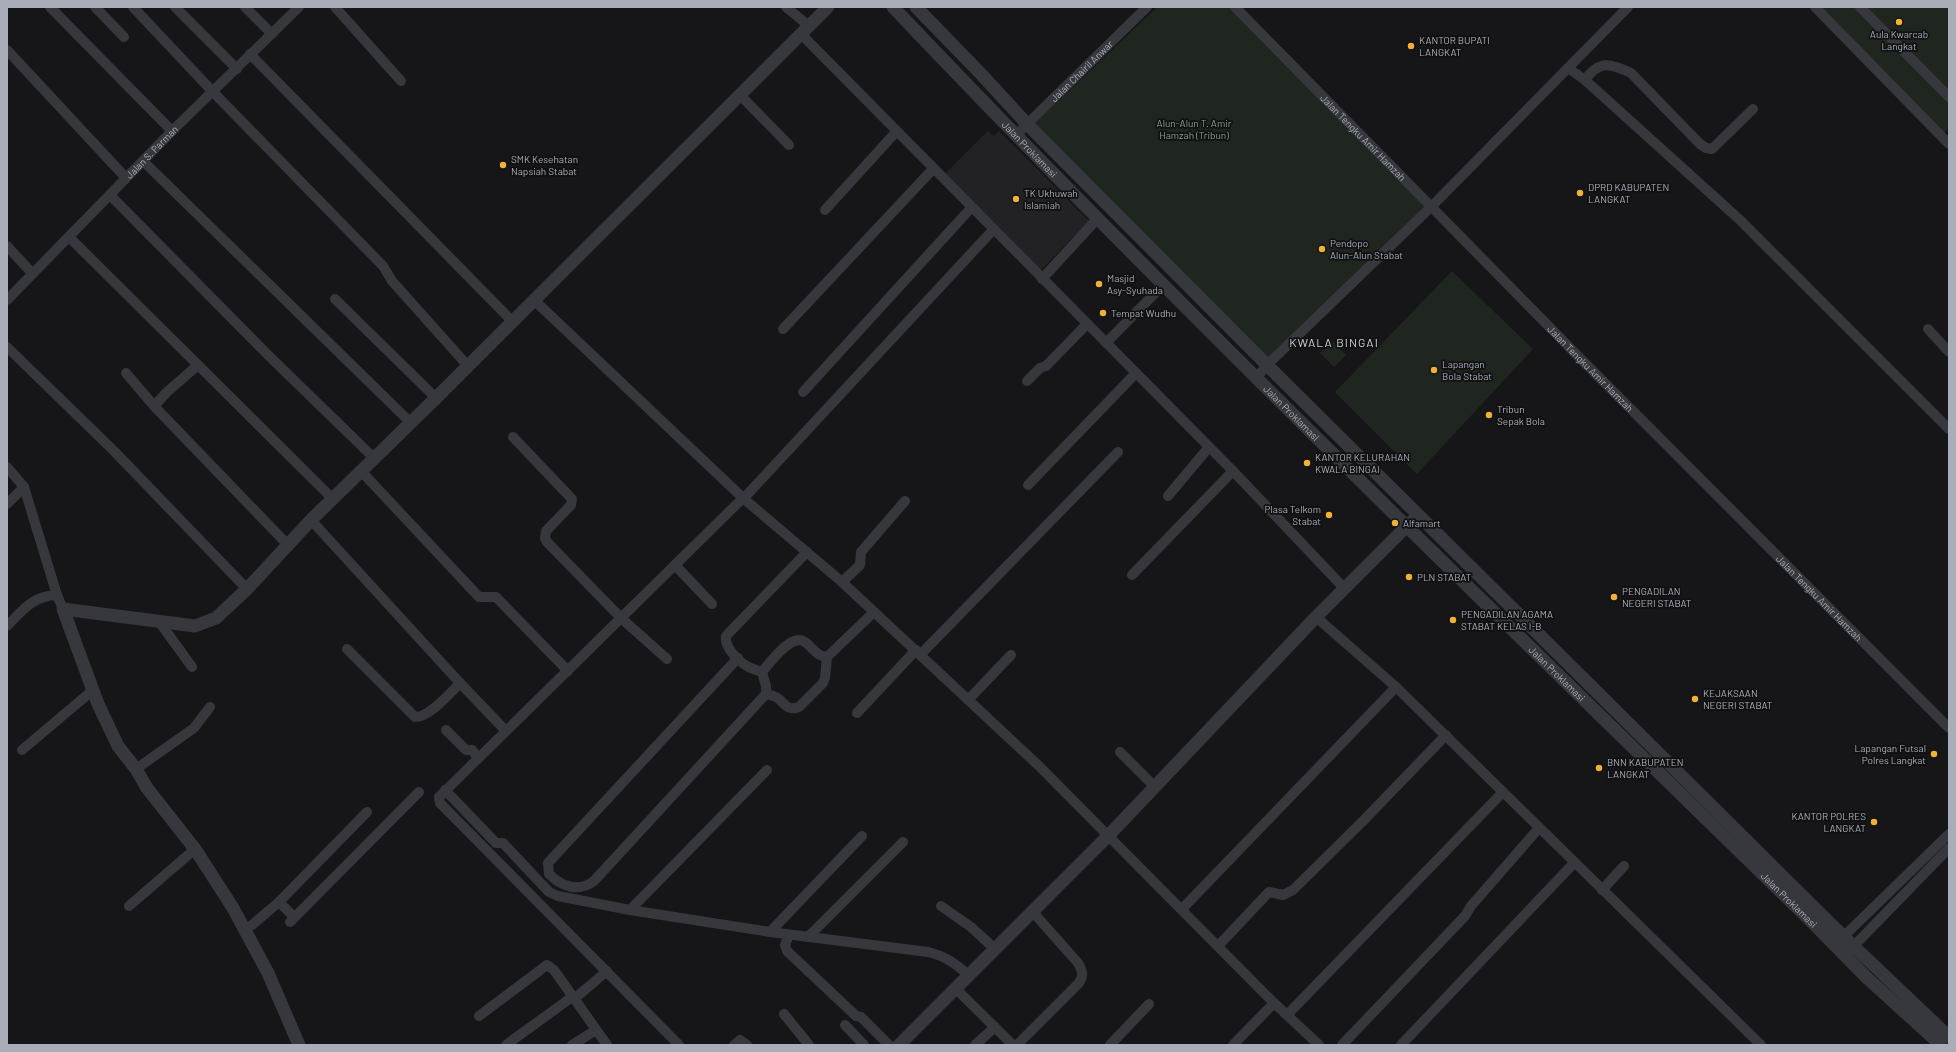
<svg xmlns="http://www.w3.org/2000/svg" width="1956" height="1052" font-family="Barlow,sans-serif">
<rect width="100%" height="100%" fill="#161618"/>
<!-- built -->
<path fill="#222225" d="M988,131L994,136L999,131L1089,221L1039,272L943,176Z"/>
<!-- green -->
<g fill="#1e261f">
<path d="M1157,7H1233L1428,207L1267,362L1031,127Z"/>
<path d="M1819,7H1949V128L1943,134Z"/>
<path d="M1452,271L1533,349L1417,474L1335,392Z"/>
<path d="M1332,341L1346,355L1334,367L1320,353Z"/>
</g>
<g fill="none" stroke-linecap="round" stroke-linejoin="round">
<!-- minor -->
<g stroke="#37383d" stroke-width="10">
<path d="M50,7L172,131"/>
<path d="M95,7L124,37"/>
<path d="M133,7L213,92L383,266L392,281L468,366"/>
<path d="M175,7L237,69"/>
<path d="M245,7L272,34"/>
<path d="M335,7L401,81"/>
<path d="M786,7L809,26"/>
<path id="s1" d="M1235,7L1575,353L1949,728"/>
<path d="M1815,7L1949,144"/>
<path d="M1860,7L1949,97"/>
<path d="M801,34L1233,471L1345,589"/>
<path d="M7,50L126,178"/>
<path d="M250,54L512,321"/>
<path d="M1568,68L1585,80L1740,220L1949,429"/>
<path d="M1585,80C1599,60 1610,63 1631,73L1700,144L1706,148L1712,149L1753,109"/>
<path d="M739,94L789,145"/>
<path id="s2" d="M1015,136L1147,7"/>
<path d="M143,161L411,423"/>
<path d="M110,195L267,354L374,458"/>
<path d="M825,210L896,132"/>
<path d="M69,237L333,499"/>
<path d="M7,246L32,273"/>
<path d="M1042,279L1098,218"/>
<path d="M335,299L436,398"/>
<path id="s3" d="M7,300L172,131L299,7"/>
<path d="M534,300L743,498L842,582L1039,766L1274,1003L1319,1045"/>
<path d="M783,329L933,169"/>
<path d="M1928,329L1949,352"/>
<path d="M1106,343L1164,284"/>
<path d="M7,347L114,451L247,589"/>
<path d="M126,373L154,406L287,544"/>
<path d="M1257,377L1267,365L1431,207L1628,7"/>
<path d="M1027,381L1040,368L1046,366L1087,324"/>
<path d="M803,392L971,208"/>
<path d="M154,406L167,392L198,365"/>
<path d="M513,437L572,499L571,505L546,531L545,538L547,542L621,618L667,659"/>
<path d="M7,467L24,487L57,595L63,609"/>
<path d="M361,471L479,597H496L568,671"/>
<path d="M1028,485L1136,373"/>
<path d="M1168,496L1209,447"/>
<path d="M744,498L993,230"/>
<path d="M7,504L24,487"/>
<path d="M311,520L460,683L505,730"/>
<path d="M807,552L726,636C724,647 738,661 747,666C751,669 757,670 762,672L766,686V694C770,695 776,696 779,699C786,705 788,711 799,707L823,683L825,678L827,657L874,612"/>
<path d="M675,565L712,604"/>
<path d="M1132,575L1233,471"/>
<path d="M842,582L860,565L861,552L905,501"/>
<path d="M1316,617L1396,687L1761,1045"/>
<path d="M158,620L192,667"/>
<path d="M7,626C23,610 32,596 57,595"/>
<path d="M347,649L415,717C429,718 450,693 460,683"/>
<path d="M921,654L1118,452"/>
<path d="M738,658L548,863L549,874C561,886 578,893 594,881L766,694"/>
<path d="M762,672C770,663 791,632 805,642C813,648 816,656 827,657"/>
<path d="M968,700L1011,655"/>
<path d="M857,713L916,650"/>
<path d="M446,730L466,750H472L478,758"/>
<path d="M22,750L93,690"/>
<path d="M1120,752L1155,787"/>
<path d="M136,769L194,728L210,707"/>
<path d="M445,790L496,843H503L549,892L558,896L630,910L770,932L928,952C945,956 955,963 968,975"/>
<path d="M1602,890L1624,866"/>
<path d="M279,902L367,812"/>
<path d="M129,906L195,849"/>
<path d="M941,906L971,927L995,949"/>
<path d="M1182,909L1396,687"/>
<path d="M630,910L767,770"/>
<path d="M290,922L419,792"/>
<path d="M246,930L279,902L294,917"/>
<path d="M770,932L862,836"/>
<path d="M789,935L785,945L787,951L856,1016L861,1017L889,1045"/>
<path d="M808,937L903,842"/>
<path d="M1839,941L1949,834"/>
<path d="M1218,946L1269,892L1283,895L1293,890L1363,821L1446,735"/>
<path d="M1849,951L1949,848"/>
<path d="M955,988L1013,1045"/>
<path d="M574,999L607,971"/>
<path d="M784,1014L809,1045"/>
<path d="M1287,1015L1503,792"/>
<path d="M479,1016L547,965L554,970L607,1045"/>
<path d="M845,1025L864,1045"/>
<path d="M506,1045L572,997"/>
<path d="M572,1045L596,1030"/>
<path d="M679,1045L440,803L439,797L743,498"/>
<path d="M734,1045L740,1040L747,1045"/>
<path d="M975,1045L995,1027"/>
<path d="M1017,1045L1078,984C1084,977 1083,971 1078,963L1032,911"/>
<path d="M1110,1045L1149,1004"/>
<path d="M1233,1045L1274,1003"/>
<path d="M1342,1045L1465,916L1471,906L1539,828"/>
<path d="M1401,1045L1574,863"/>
</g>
<!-- tertiary -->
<g stroke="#37383d" stroke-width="13">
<path id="s4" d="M893,7C1192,322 1506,623 1816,926L1866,977L1941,1045"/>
<path d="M916,7L981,74L1027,124L1267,365L1843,936L1949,1037"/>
<path d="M299,1045L268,973L233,908L195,849L147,788L136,769L118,746L98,704L63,609L195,626L216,618L247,589L311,520L436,398L828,7"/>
<path d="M899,1045L1109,835L1316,617L1412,521"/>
</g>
</g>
<!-- markers -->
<g fill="#f2b134" stroke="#111113" stroke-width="1.5">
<circle cx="1899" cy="22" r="4"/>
<circle cx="1411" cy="46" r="4"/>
<circle cx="503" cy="165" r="4"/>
<circle cx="1580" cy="193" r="4"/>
<circle cx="1016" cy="199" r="4"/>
<circle cx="1322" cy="249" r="4"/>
<circle cx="1099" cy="284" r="4"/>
<circle cx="1103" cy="313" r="4"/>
<circle cx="1434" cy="370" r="4"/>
<circle cx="1489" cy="415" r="4"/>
<circle cx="1307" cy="463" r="4"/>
<circle cx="1329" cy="515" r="4"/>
<circle cx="1395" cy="523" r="4"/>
<circle cx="1409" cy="577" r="4"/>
<circle cx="1614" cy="597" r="4"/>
<circle cx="1453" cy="620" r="4"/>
<circle cx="1695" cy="699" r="4"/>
<circle cx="1934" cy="754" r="4"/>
<circle cx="1599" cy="768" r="4"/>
<circle cx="1874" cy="822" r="4"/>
</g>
<g text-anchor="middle" stroke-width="3.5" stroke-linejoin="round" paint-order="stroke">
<!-- poi labels -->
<g font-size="10" fill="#a8adb8" stroke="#111113" text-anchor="start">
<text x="1899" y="38" text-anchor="middle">Aula Kwarcab<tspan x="1899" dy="12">Langkat</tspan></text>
<text x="1419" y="44">KANTOR BUPATI<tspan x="1419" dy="12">LANGKAT</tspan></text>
<text x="511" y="163">SMK Kesehatan<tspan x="511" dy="12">Napsiah Stabat</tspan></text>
<text x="1588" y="191">DPRD KABUPATEN<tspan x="1588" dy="12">LANGKAT</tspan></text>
<text x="1024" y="197">TK Ukhuwah<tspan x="1024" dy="12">Islamiah</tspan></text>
<text x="1330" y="247">Pendopo<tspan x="1330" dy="12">Alun-Alun Stabat</tspan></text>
<text x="1107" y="282">Masjid<tspan x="1107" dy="12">Asy-Syuhada</tspan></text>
<text x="1111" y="317">Tempat Wudhu</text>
<text x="1442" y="368">Lapangan<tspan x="1442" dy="12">Bola Stabat</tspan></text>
<text x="1497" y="413">Tribun<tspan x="1497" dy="12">Sepak Bola</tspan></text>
<text x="1315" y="461">KANTOR KELURAHAN<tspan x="1315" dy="12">KWALA BINGAI</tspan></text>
<text x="1321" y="513" text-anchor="end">Plasa Telkom<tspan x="1321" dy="12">Stabat</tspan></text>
<text x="1403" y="527">Alfamart</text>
<text x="1417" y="581">PLN STABAT</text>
<text x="1622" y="595">PENGADILAN<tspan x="1622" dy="12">NEGERI STABAT</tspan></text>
<text x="1461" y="618">PENGADILAN AGAMA<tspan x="1461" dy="12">STABAT KELAS I-B</tspan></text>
<text x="1703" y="697">KEJAKSAAN<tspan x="1703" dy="12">NEGERI STABAT</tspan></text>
<text x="1926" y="752" text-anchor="end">Lapangan Futsal<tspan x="1926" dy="12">Polres Langkat</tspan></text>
<text x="1607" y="766">BNN KABUPATEN<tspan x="1607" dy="12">LANGKAT</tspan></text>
<text x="1866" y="820" text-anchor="end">KANTOR POLRES<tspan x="1866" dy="12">LANGKAT</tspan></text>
</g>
<!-- street labels -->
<g font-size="10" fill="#a8adb8" stroke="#111113">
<text dy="4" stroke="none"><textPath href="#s2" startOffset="93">Jalan Chairil Anwar</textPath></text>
<text dy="4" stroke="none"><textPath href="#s1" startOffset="183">Jalan Tengku Amir Hamzah</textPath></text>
<text dy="4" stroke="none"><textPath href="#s4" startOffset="197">Jalan Proklamasi</textPath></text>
<text dy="4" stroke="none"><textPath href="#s3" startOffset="207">Jalan S. Parman</textPath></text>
<text dy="4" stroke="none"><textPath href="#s1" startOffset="507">Jalan Tengku Amir Hamzah</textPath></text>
<text dy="4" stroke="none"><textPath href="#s4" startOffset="569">Jalan Proklamasi</textPath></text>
<text dy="4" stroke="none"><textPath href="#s1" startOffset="831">Jalan Tengku Amir Hamzah</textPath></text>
<text dy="4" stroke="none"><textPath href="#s4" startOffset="941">Jalan Proklamasi</textPath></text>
<text dy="4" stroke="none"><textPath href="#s4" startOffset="1265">Jalan Proklamasi</textPath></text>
</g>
<!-- park labels -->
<g font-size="10" fill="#7fa381" stroke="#111113">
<text x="1194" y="127">Alun-Alun T. Amir<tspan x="1194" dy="12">Hamzah (Tribun)</tspan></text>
</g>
<!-- quarter labels -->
<g font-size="12" letter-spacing="1" fill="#c9ccd4" stroke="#111113">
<text x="1334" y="347">KWALA BINGAI</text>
</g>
</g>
<!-- border -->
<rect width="1956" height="1052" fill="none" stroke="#a8adb8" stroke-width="16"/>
</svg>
